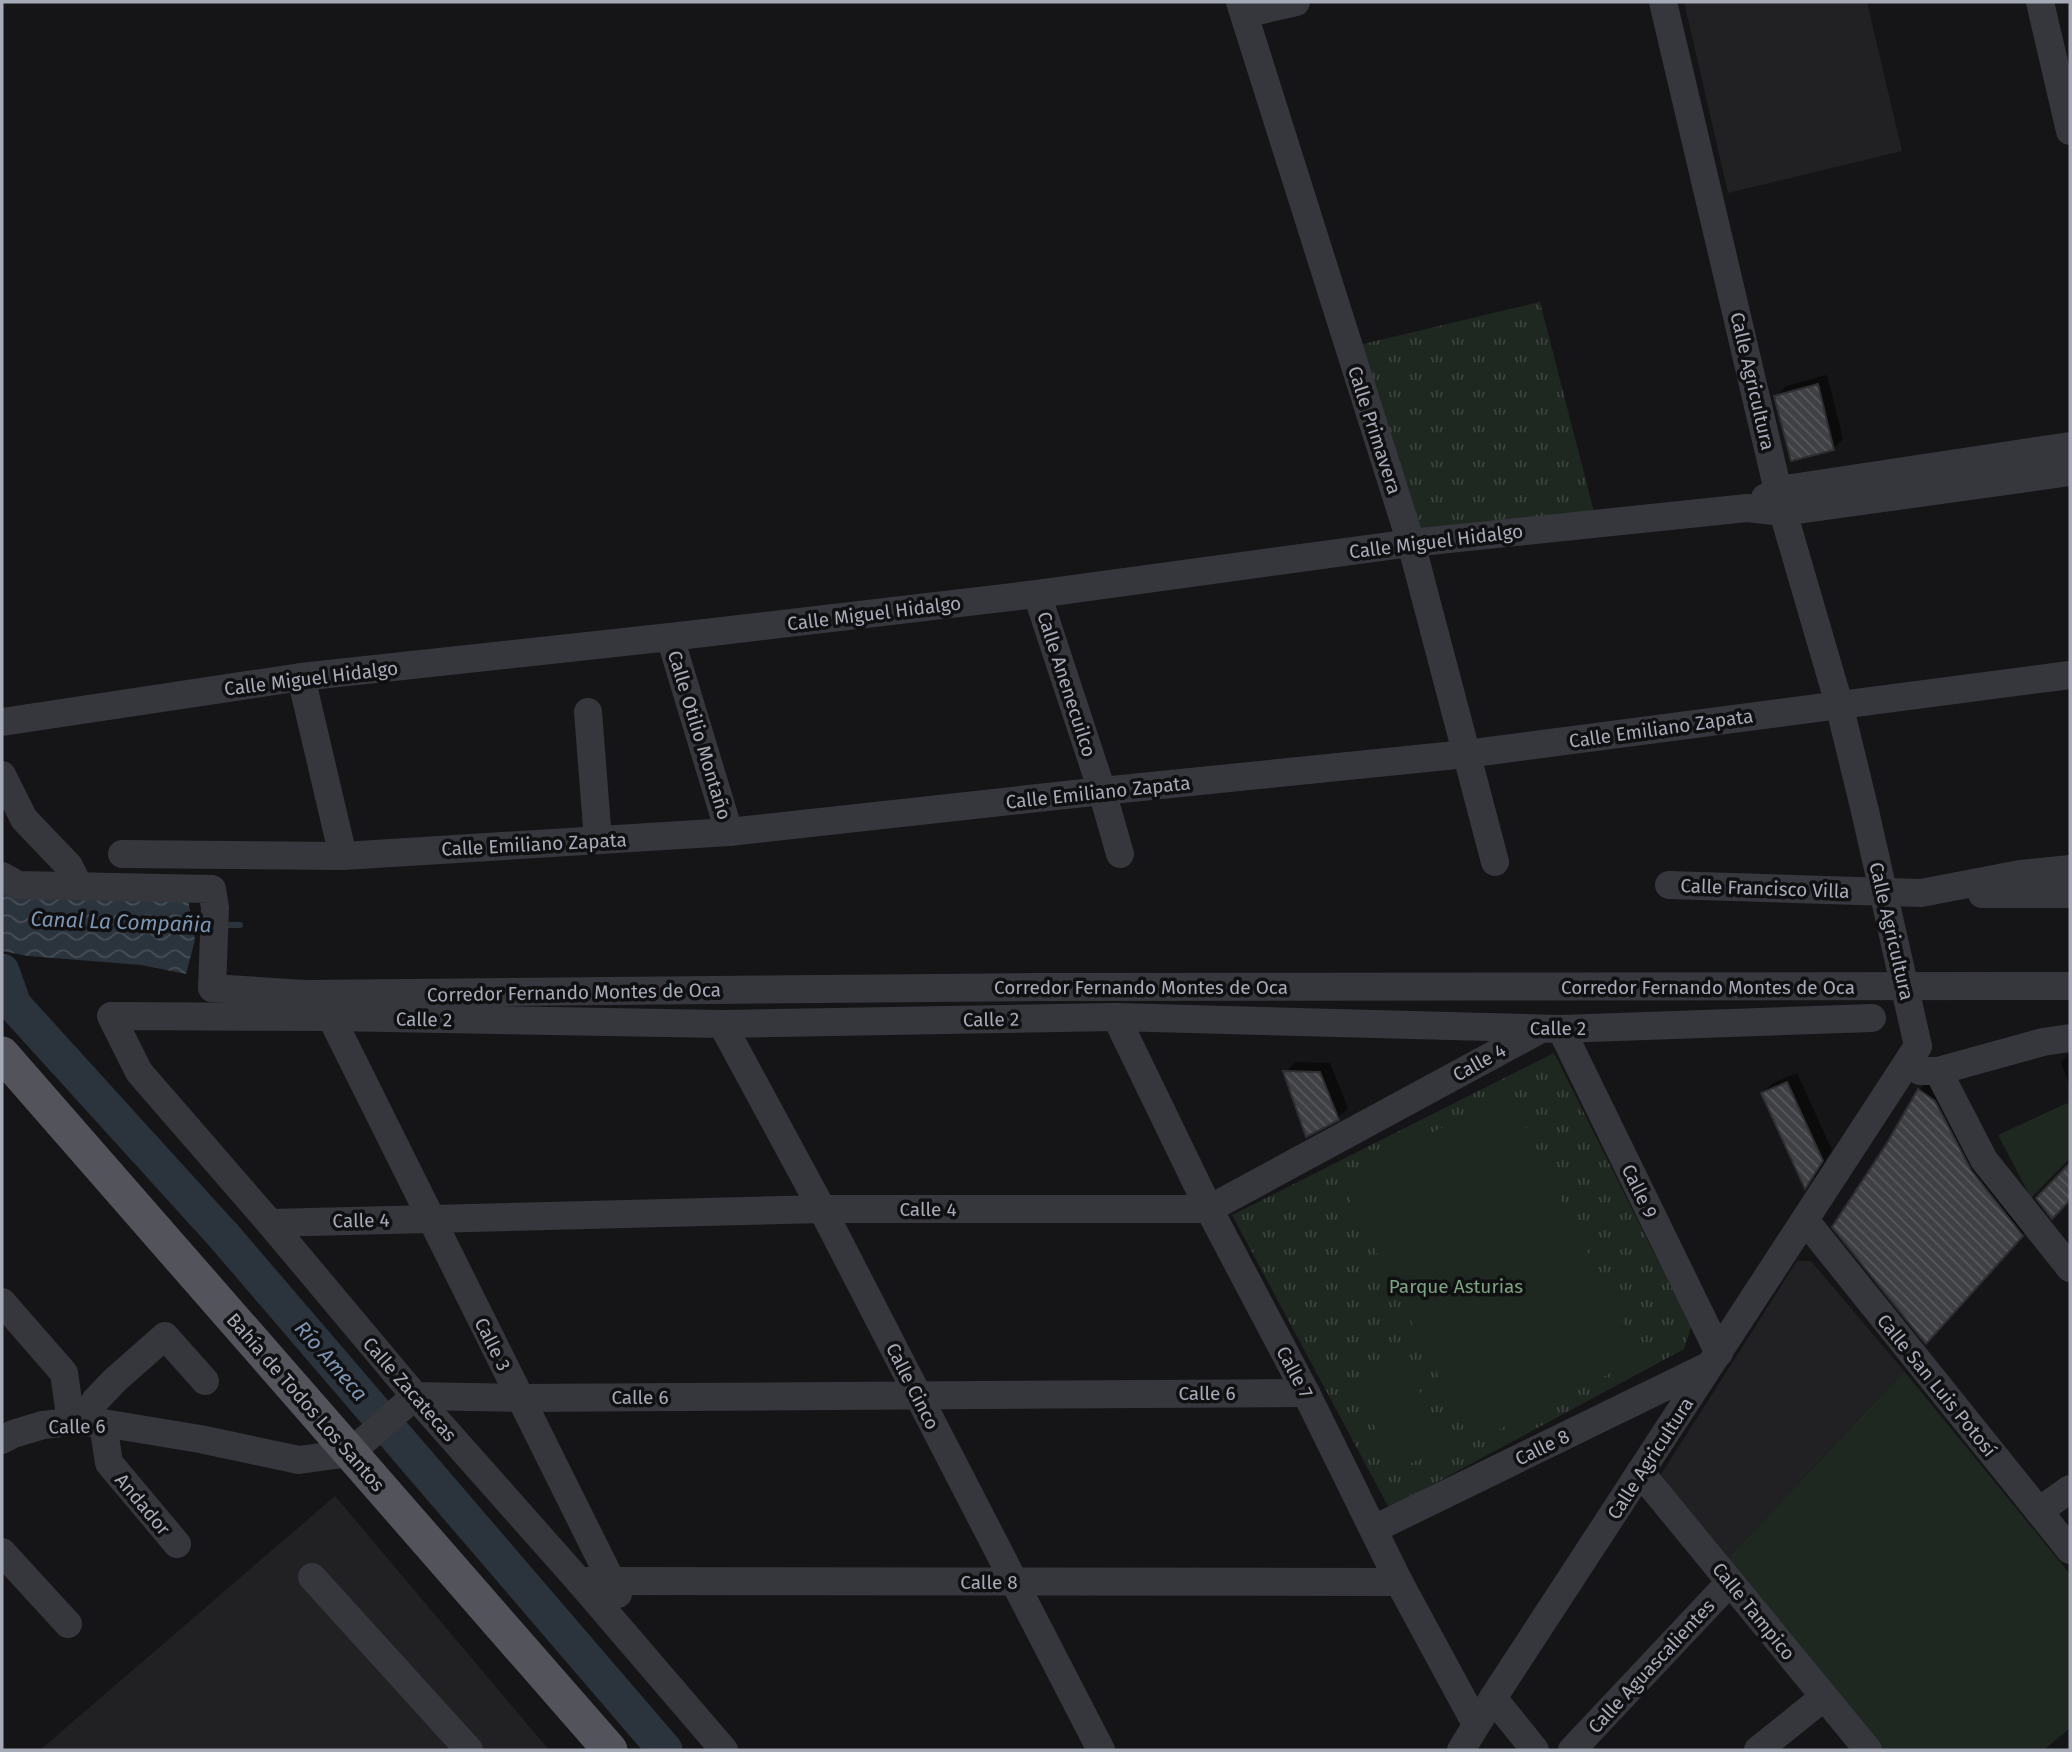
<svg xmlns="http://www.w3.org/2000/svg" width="2072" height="1752" font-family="'Fira Sans',sans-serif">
<defs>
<pattern id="grass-tufts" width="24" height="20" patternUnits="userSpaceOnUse" patternTransform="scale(1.75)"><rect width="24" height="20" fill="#1f2721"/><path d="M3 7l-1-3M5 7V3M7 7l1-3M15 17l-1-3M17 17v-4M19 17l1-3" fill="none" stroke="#3d443f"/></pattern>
<pattern id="water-waves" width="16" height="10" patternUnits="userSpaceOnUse" patternTransform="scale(1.75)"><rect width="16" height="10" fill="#2b333c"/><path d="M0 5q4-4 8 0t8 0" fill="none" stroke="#474e56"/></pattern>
<pattern id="building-back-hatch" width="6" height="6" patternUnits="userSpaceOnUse" patternTransform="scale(1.75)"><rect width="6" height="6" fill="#3f4044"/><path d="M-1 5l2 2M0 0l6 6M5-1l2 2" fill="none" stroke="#58595d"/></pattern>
</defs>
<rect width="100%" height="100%" fill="#151517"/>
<!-- built -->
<g fill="#212124">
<path d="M1684,2H1867L1902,151L1728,193Z"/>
<path d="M1797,1261H1811L1904,1371L1726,1560L1658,1479Z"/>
<path d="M335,1496L549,1750H40Z"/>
</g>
<!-- grass -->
<g fill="url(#grass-tufts)">
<path d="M1540,302L1594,512L1417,529L1359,345Z"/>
<path d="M1554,1053L1691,1327L1684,1349L1389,1508L1232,1215Z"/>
</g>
<!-- garden -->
<g fill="#1f2721">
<path d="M1509,1094L1640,1358L1472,1443L1340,1179Z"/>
<path d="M2067,1103L2070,1109V1158L2031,1198L1998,1135Z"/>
<path d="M1405,1362L1446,1445L1398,1470L1355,1389Z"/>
<path d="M1904,1371L2070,1574V1728L2044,1750H1880L1726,1560Z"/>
</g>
<!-- water -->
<path fill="url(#water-waves)" d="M2,892L188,899L195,940L186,974L141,965L28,956L2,951Z"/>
<!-- shadow -->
<g fill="#0007">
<path d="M1827,375L1843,439L1833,449L1776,396L1786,386Z"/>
<path d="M2070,1052V1087L2061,1062Z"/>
<path d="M1295,1062L1330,1063L1348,1108L1338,1118L1285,1072Z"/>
<path d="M1797,1073L1832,1150L1815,1177L1805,1186L1763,1093L1773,1083Z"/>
<path d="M1932,1077L2035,1222L1938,1328L1919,1090Z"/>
</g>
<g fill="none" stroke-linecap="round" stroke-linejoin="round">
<!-- stream -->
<path stroke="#2b333c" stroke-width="6" d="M221,925H240"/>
<!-- river -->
<path stroke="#2b333c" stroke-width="35" d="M2,971L14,1005L223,1235L665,1750"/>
</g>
<!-- building -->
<g fill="url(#building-back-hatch)" stroke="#2f2f33" stroke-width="2">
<path d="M1818,384L1834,450L1791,461L1774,396Z"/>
<path d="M1283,1071L1320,1072L1339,1120L1306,1137Z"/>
<path d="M1787,1082L1823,1161L1805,1189L1761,1093Z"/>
<path d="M1918,1089L1935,1101L1971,1170L2023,1236L1926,1344L1832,1227L1887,1143Z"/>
<path d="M2070,1163V1200L2052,1219L2036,1198Z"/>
</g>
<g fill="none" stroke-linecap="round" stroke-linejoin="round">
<!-- minor -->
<g stroke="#36373c" stroke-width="28">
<path d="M1240,2L1411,543L1495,862"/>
<path d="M1663,2L1783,512L1839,704L1865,811"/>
<path d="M2040,2L2070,131"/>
<path d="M1244,14L1296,2"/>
<path d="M1765,498L1779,490L2070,446"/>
<path d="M1037,594L1102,791L1120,854"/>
<path d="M670,637L729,832"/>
<path d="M301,677L343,856"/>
<path d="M588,712L598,840"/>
<path d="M2,722L301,677L670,637L1037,594L1411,543L1747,508L1783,512L2070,472"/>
<path d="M2,775L24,819L69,866L79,886"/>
<path d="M122,854L343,856L729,832L1102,791L1466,754L2070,675"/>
<path d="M2,876L18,885L212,889L215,908L212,988L304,994L1035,987L2070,986"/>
<path d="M1669,885L1921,893L2020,874L2070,869"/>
<path d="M1982,894H2070"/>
<path d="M331,1017L618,1594"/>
<path d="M1116,1017L1209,1209L1306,1393L1399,1582L1476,1724"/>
<path d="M722,1024L822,1209L1101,1750"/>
<path d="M1561,1029L1719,1353"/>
<path d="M1920,1071H1938L2043,1042L2070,1038"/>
<path d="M1938,1071L1984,1160L2070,1268"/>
<path d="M1805,1220L2070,1550"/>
<path d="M270,1223L822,1209H1209L1541,1029"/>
<path d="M2,1302L64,1373L71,1422"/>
<path d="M87,1422L95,1401L115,1380L165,1336L205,1381"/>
<path d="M103,1423L109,1463L177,1544"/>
<path d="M2,1440L13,1434L43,1425L71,1422L103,1423L200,1439L299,1460L350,1453L415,1396L521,1398L1306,1393"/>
<path d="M1640,1472L1868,1750"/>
<path d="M2039,1511L2070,1489"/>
<path d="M1374,1529L1710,1365"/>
<path d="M2,1552L68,1624"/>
<path d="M312,1577L469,1750"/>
<path d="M579,1581L1399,1582"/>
<path d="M1493,1698L1535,1750"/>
<path d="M724,1750L579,1581L415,1396L270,1223L139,1072L111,1016L331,1017L722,1024L1116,1017L1561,1029L1872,1018"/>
<path d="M1461,1750L1493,1698L1918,1046"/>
<path d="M1572,1750L1730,1582"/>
<path d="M1758,1750L1824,1697"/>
</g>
<!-- major -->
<path stroke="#52535b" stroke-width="35" d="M2,1054L610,1750"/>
<!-- minor-bridge -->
<path stroke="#36373c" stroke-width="28" d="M1865,811L1918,1046"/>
</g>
<g text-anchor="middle" stroke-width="7" stroke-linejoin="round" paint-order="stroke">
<!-- street labels -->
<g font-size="19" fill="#a7abb8" stroke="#101012">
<text transform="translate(1753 381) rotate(77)" y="7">Calle Agricultura</text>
<text transform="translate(1375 430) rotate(72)" y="7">Calle Primavera</text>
<text transform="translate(1436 541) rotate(-7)" y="7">Calle Miguel Hidalgo</text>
<text transform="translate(874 613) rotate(-7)" y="7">Calle Miguel Hidalgo</text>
<text transform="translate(311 678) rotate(-7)" y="7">Calle Miguel Hidalgo</text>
<text transform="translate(1067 684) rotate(72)" y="7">Calle Anenecuilco</text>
<text transform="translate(1661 728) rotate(-8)" y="7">Calle Emiliano Zapata</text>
<text transform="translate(700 735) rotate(73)" y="7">Calle Otilio Montaño</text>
<text transform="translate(1098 792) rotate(-6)" y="7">Calle Emiliano Zapata</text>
<text transform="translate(534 844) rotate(-3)" y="7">Calle Emiliano Zapata</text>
<text transform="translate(1765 888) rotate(2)" y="7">Calle Francisco Villa</text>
<text transform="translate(1892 931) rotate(77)" y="7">Calle Agricultura</text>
<text x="1141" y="994">Corredor Fernando Montes de Oca</text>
<text x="1708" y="994">Corredor Fernando Montes de Oca</text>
<text transform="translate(574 992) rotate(-1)" y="7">Corredor Fernando Montes de Oca</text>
<text transform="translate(424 1019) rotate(1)" y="7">Calle 2</text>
<text transform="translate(991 1019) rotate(-1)" y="7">Calle 2</text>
<text x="1558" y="1035">Calle 2</text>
<text transform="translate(1479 1062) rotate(-29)" y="7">Calle 4</text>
<text transform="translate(1640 1191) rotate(64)" y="7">Calle 9</text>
<text x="928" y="1216">Calle 4</text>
<text transform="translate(361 1220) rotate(-1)" y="7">Calle 4</text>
<text transform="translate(493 1344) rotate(63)" y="7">Calle 3</text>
<text transform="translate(1295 1372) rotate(62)" y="7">Calle 7</text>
<text transform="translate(1937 1385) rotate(51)" y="7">Calle San Luis Potosí</text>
<text transform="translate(913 1386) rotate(63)" y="7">Calle Cinco</text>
<text transform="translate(410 1389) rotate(49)" y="7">Calle Zacatecas</text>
<text x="1207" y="1400">Calle 6</text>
<text x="640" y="1404">Calle 6</text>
<text transform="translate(306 1402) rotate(49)" y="7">Bahía de Todos Los Santos</text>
<text transform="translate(77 1426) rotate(-1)" y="7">Calle 6</text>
<text transform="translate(1542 1447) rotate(-26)" y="7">Calle 8</text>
<text transform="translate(1650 1458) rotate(-57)" y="7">Calle Agricultura</text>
<text transform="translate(143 1504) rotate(50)" y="7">Andador</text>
<text x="989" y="1589">Calle 8</text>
<text transform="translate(1754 1611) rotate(51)" y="7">Calle Tampico</text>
<text transform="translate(1651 1666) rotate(-47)" y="7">Calle Aguascalientes</text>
</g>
<!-- park labels -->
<g font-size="19" fill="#7da382" stroke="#101012">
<text x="1456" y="1293">Parque Asturias</text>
</g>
<!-- water labels -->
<g font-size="21" font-style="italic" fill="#7d96b4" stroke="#101012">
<text transform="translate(121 922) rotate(2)" y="7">Canal La Compañia</text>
<text transform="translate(331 1361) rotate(49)" y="7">Río Ameca</text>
</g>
</g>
<!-- border -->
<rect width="2072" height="1752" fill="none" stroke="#a7abb8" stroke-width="7"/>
</svg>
